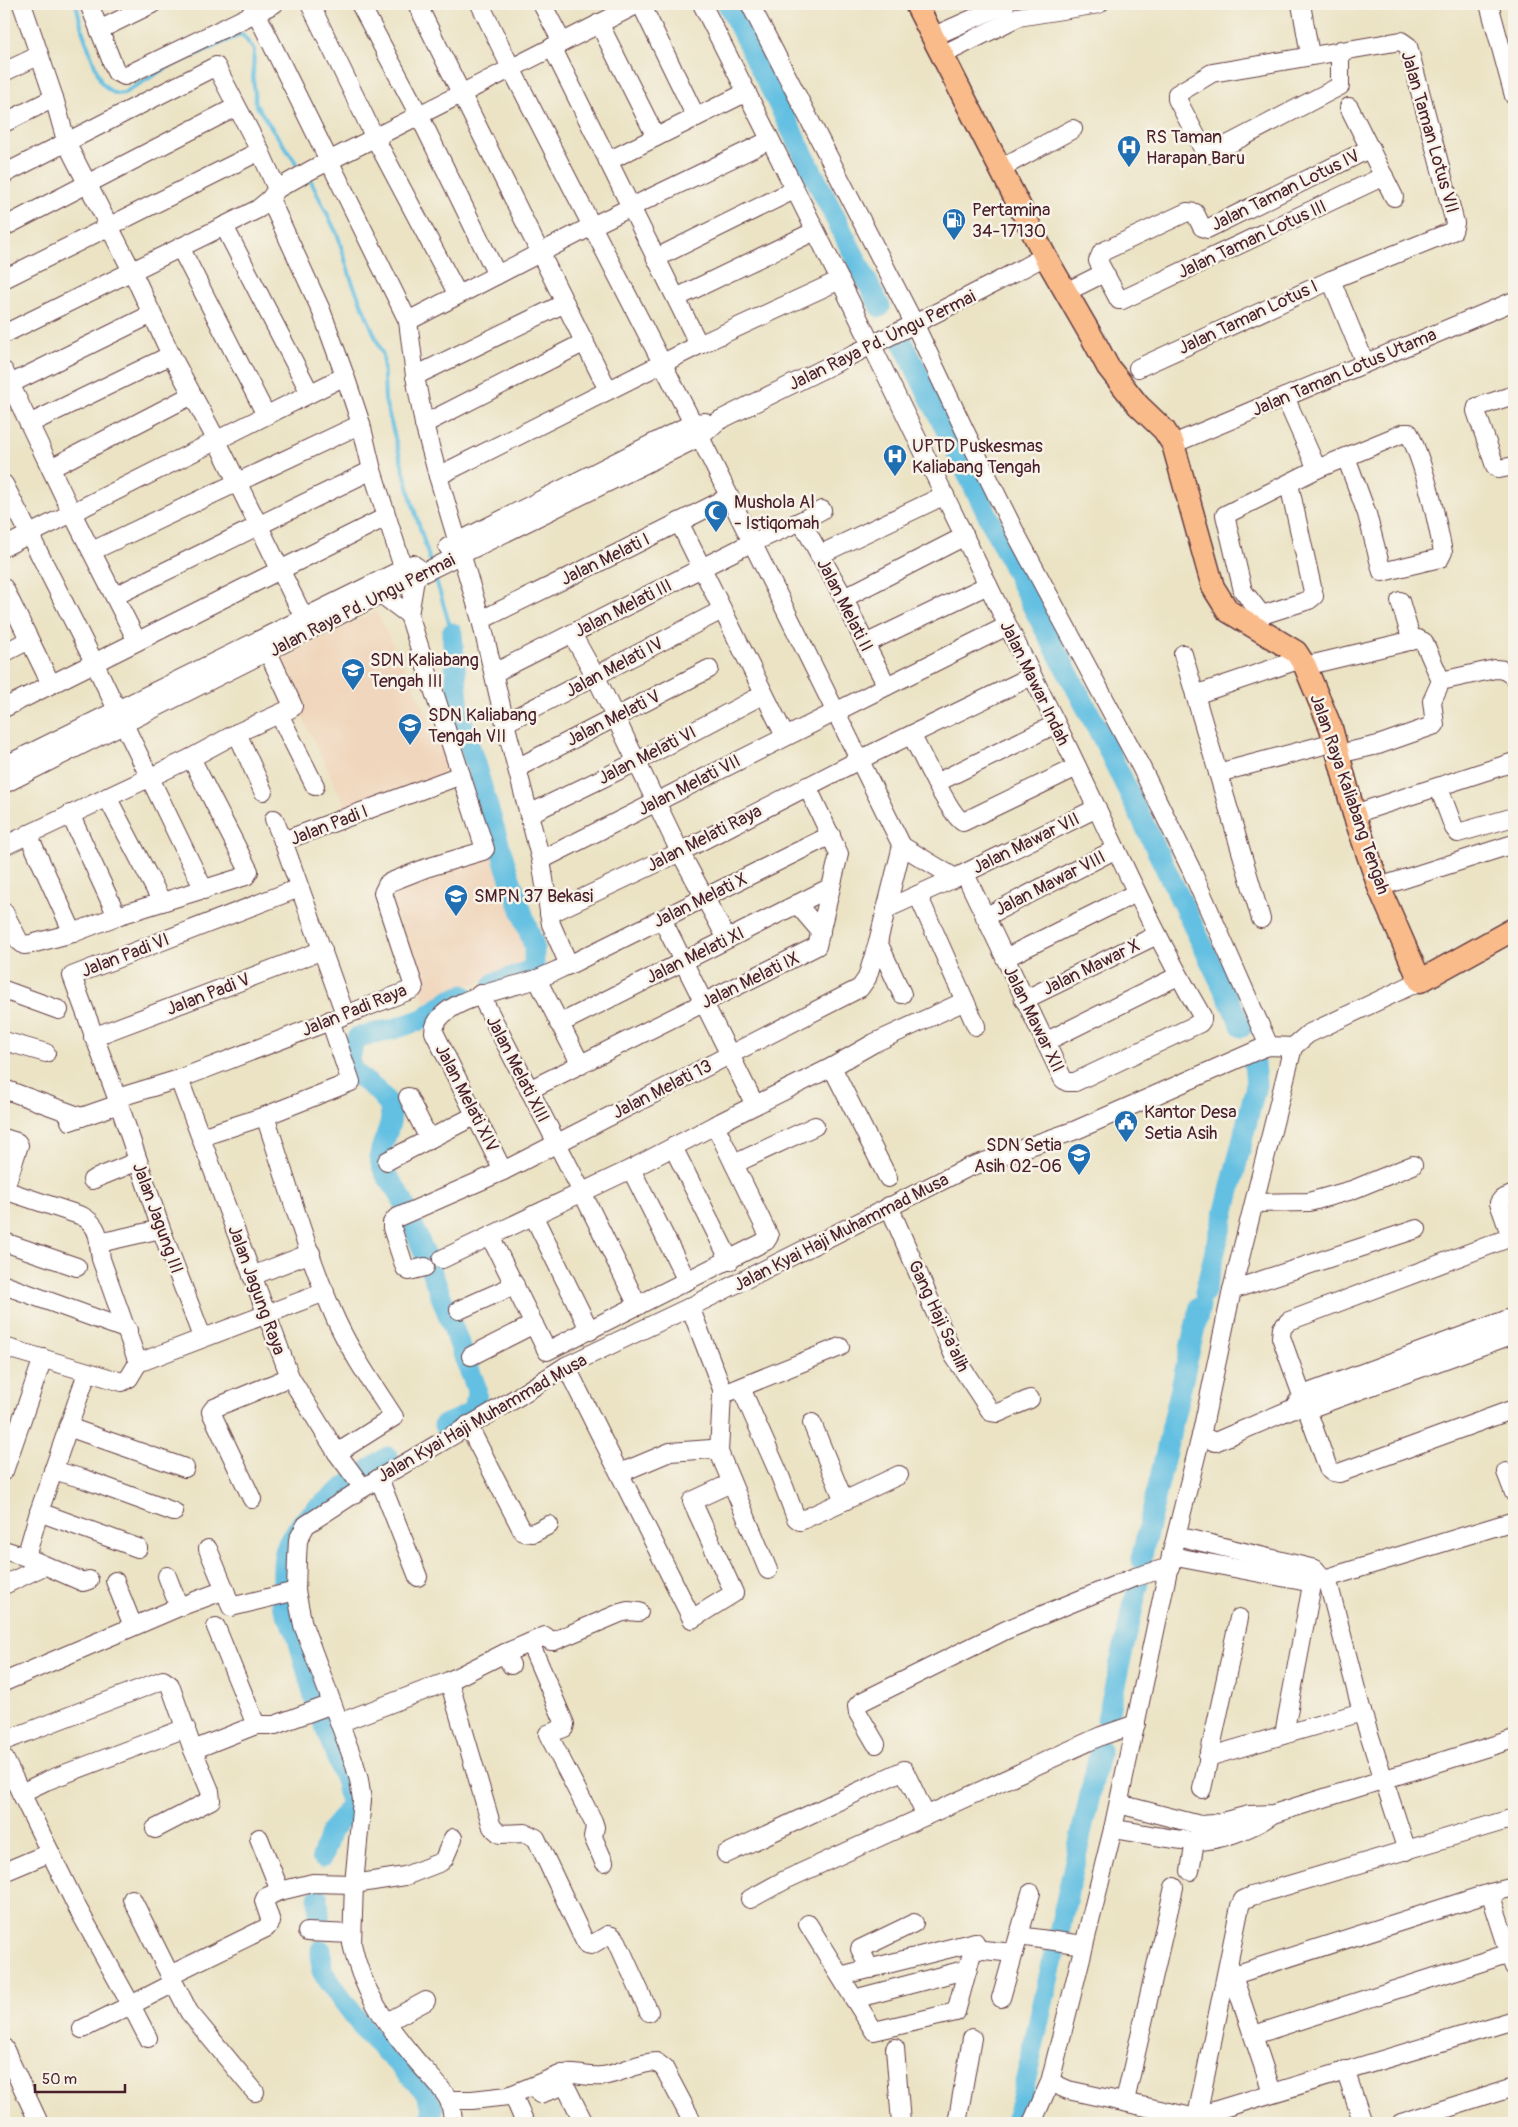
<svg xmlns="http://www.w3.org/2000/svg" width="1518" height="2127" font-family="Pangolin,sans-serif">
<rect width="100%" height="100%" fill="#f7f3e8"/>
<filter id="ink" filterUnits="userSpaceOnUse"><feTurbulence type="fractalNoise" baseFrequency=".02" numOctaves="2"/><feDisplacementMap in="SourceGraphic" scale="10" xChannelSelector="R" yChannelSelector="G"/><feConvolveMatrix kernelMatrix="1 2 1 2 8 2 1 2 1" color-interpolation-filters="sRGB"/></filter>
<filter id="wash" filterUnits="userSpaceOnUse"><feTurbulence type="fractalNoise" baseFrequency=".0096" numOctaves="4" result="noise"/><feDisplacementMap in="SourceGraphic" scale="20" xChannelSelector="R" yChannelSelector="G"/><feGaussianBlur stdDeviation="1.12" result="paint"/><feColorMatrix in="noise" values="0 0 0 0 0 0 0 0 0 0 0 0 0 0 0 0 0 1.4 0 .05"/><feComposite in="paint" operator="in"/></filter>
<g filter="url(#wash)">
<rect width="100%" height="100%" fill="#ebe3c4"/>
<!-- built -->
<g fill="#f0d6bc">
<path d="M376,611L431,721L450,770L350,815L275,661Z"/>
<path d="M491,855L523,942L522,965L425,1003L389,891Z"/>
</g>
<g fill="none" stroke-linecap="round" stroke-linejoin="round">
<!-- stream -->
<g stroke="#64c0e2" stroke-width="4">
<path d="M76,4L83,33L101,82L109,90L116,94L124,93L166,68L242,34L254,50L253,77L256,105L296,163"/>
<path d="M310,179L338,236L351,279L383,355L385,400L412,502L431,564"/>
<path d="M434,573L452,633"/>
</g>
<!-- river -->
<g stroke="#64c0e2" stroke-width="21">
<path d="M728,4L880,307"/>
<path d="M900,337L1034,609L1102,737L1242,1027"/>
<path d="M452,633L459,711L507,870L534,946V968L519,975L494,983"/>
<path d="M1205,1292L1256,1085L1254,1063"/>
<path d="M444,1425C465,1416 480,1414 476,1387C453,1329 432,1270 408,1213C405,1206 402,1198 398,1192C391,1181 382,1173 380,1159C378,1145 398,1122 388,1104C374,1078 334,1078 358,1037L394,1029L423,1019L448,1001L463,995"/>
<path d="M369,1470L388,1457"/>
<path d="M1141,1559L1200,1306"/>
<path d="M283,1583C283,1573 282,1561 285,1552C293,1522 327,1501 351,1483"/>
<path d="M282,1604L296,1632L315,1700"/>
<path d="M322,1718L346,1783L350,1803L345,1815L331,1831L322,1857"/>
<path d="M1107,1719L1138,1586"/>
<path d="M318,1898L320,1925"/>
<path d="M321,1950L322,1971L335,1990L368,2034L425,2091L433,2108L429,2123"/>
<path d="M1016,2123L1100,1750"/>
</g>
</g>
</g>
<g filter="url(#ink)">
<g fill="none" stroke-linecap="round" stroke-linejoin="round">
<!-- minor casing -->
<g stroke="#623c42" stroke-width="20">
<g id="minor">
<path d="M22,4L54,98L67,144L132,271L171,355L216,439L304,618"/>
<path d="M89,4L116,72L125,76L274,4"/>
<path d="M252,4L408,321L415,376L424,424L438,476L481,620L505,723L541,860L551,924L569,965"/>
<path d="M310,4L375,138L458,295"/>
<path d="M360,4L419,115L497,275"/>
<path d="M417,4L608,390"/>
<path d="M480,4L511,68L700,437L902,846"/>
<path d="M542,4L562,42"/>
<path d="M641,4L696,117"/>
<path d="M702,4C759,117 816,230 871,344C933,470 992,596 1055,721C1104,820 1146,921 1202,1016V1020L1200,1023L1075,1082H1067L1063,1079L965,874"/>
<path d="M750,4L914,323L964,429L1015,532L1141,767L1191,869L1269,1046"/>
<path d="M1301,4L1310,55"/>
<path d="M1489,4L1514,96"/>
<path d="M599,23L656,137"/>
<path d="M99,30L152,4"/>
<path d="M932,37L1006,4"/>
<path d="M552,47L699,345"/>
<path d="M942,55L1018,17L1099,4"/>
<path d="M4,72L38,56"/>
<path d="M1349,107L1394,197"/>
<path d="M4,123L54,98"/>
<path d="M1371,148L1207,229L1202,227L1195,213L1187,212L1102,252L1098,261L1119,300H1122L1384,176"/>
<path d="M608,161L747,92"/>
<path d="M999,169L1073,129"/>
<path d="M4,174L216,66L260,151L277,189"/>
<path d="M224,226L310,393"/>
<path d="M4,227L236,107"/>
<path d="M180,247L266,415"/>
<path d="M656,258L794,190"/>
<path d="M4,279L260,151"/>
<path d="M1331,280L1365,363"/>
<path d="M1066,292L1104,273"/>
<path d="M676,298L815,231"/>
<path d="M408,321L592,226L770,140"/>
<path d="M4,334L224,226L258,209L270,199"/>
<path d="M1138,368L1331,280L1453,231L1455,223L1408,46L1401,41L1212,73L1177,94V99L1204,151L1206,154H1210L1340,86V50"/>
<path d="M4,371L72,513L137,641"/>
<path d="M415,376L565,303"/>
<path d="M10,384L152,314"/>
<path d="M1514,395L1477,407L1476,411L1495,466L1499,469L1514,466"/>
<path d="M1285,397L1317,469"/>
<path d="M29,424L171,355"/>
<path d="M424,424L585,342"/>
<path d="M1173,444L1514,301"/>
<path d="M51,468L192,395"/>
<path d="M438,476L699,345L840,280"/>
<path d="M4,484L94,662L204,890"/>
<path d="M1289,484L1314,596L1309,600L1262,615L1243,591L1225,515L1317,469L1404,433H1409L1411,437C1427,474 1435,512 1443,552L1440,558L1382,572L1367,514L1346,457"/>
<path d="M801,521L822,510"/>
<path d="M679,522L785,736"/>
<path d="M4,547L345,376"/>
<path d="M448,547L693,423L705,422"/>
<path d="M92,551L361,424"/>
<path d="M819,555L945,495"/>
<path d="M407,580L372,470L361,424L345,376L321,310L270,199L277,189L311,170L638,4"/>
<path d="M4,588L51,684"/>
<path d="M381,594L409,615"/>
<path d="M115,596L372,470"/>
<path d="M844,598L965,536"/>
<path d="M1400,601L1412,641"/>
<path d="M481,620L618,553L729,497"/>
<path d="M572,634L596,677L680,852L727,939"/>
<path d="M865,644L988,585"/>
<path d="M4,653L29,640"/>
<path d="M1183,654L1261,919"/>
<path d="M1305,666L1418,639L1424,642L1441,681"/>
<path d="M494,673L745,546L801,521L844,598L865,644L887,686L541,860"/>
<path d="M887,686L1007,626"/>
<path d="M1195,695L1301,659"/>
<path d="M4,708L386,517"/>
<path d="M279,714L315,786"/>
<path d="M505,723L722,610"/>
<path d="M237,733L263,791"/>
<path d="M912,736C920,751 950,816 963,822L1077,767"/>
<path d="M1338,754L1378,745L1435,725L1432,701L1441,681L1495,669C1503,669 1509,671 1514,678"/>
<path d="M4,766L413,564"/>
<path d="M517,768L709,669"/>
<path d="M1218,773L1335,742"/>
<path d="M936,783L1056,724"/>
<path d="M4,784L417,576L700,437L718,421C827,366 938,315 1045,256"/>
<path d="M1439,788L1454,828L1458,833L1514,817"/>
<path d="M107,797L162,902"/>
<path d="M70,814L117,916"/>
<path d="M529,814L636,762L764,694"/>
<path d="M1354,814L1514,762"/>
<path d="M274,819L283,841"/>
<path d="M28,834L73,933"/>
<path d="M4,846L191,758L237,733L292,708L293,706L268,652"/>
<path d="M902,846L955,878L1097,808"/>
<path d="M1379,887L1510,845"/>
<path d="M918,895L976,1026"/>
<path d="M797,904L821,932"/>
<path d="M886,909L955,878"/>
<path d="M4,912L19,941L24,945L31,944L73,933L117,916L246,876L249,871L191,758"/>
<path d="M549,914L680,852L859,760L1032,676"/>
<path d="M985,917L1116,849"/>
<path d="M662,919L755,1105"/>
<path d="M878,942L902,994"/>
<path d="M1005,958L1136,893"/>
<path d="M537,979L581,1065"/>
<path d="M4,990L59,1010"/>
<path d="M480,994L582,1192L638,1306"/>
<path d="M1024,1000L1157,935"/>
<path d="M345,1014L283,841L461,775"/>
<path d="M330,1020L351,1082L265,1116C288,1184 308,1258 337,1322C353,1356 374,1386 394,1417L337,1453"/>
<path d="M559,1024L831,887"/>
<path d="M93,1037L323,950"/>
<path d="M4,1041L46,1053"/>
<path d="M1045,1042L1178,976"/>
<path d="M832,1067L874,1043L965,1001"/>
<path d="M179,1079L290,1377L337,1453L363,1488"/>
<path d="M4,1089L81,1117"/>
<path d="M529,1090L817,946L839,854L807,786"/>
<path d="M408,1097L429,1139"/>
<path d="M117,1098L179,1079L413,989L414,987L383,893L388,883L426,868L483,851L485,849L409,615L417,567"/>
<path d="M70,1121L119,1104"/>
<path d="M201,1137L265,1116"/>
<path d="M4,1138L17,1142L19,1145L4,1191"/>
<path d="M673,1147L730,1261"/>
<path d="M387,1161L476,1115"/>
<path d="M734,1164L815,1126"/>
<path d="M631,1169L687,1281"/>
<path d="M503,1171L434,1032C435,999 513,988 537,979C548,975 559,969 569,965L831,835"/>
<path d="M92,1180L138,1161"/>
<path d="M4,1190L82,1216C93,1222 99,1232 99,1245"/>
<path d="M1255,1203L1309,1202L1352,1190L1413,1165"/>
<path d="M889,1206L954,1356L991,1412L998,1413L1030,1399"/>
<path d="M533,1215L590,1331"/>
<path d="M490,1236L547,1351L766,1241L769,1236L715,1125"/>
<path d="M1514,1236L1289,1321L1282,1328L1281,1337L1328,1468L1333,1472L1339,1473L1514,1409"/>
<path d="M1511,1237L1499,1203L1502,1199L1514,1194"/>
<path d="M4,1242L77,1267"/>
<path d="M442,1259L631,1169L715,1125L832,1067L888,1178"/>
<path d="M425,1267L409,1271L405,1268L392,1228V1223L396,1218L503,1171L860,988L867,978L878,942L902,846"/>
<path d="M252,1276L311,1253"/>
<path d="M4,1285L128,1330"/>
<path d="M1232,1290L1417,1229"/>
<path d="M690,1307L724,1394L840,1347"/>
<path d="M459,1310L515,1285"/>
<path d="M202,1337L161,1229L117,1098L72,976L299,888"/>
<path d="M4,1347L122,1382L129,1378L138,1363"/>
<path d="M471,1356L534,1324"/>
<path d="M138,1363L325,1292"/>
<path d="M138,1363L101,1259L99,1245L108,1241L161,1229"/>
<path d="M566,1366L692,1619L734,1593L692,1501L731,1483"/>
<path d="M741,1388L780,1476L796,1518L800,1521L844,1501L812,1423"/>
<path d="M1296,1404L1303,1395L1514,1317"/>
<path d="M468,1425L523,1532L533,1533L549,1525"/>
<path d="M68,1427L185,1468"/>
<path d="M1201,1436L1215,1442L1294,1408L1308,1409L1514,1334"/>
<path d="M719,1452L722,1394"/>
<path d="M53,1470L84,1479L174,1512"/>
<path d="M4,1471L43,1358"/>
<path d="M1506,1472L1514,1493"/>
<path d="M620,1473L670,1452L711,1449L719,1452L768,1570"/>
<path d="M379,1478L418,1577"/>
<path d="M252,1499L211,1412L214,1408L290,1377"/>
<path d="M844,1501L899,1475"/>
<path d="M39,1512L138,1548"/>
<path d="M1177,1536L1315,1569L1322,1577L1327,1578L1514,1521"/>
<path d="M4,1550L26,1557L83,1582L89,1580"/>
<path d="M1171,1556L1313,1583L1321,1578"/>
<path d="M26,1557L39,1512L87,1373"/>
<path d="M167,1576L179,1607"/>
<path d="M1327,1578L1362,1712L1407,1851"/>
<path d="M115,1581L133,1626"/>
<path d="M4,1585L44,1566"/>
<path d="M225,1590L231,1607L296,1591"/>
<path d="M216,1627L256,1725"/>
<path d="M529,1643L545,1636L551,1641H554L620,1613L628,1611L639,1612"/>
<path d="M505,1653L529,1643L534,1652L565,1724L564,1728L548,1734L593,1821L595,1827L593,1837L604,1862"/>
<path d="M449,1681L492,1827L500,1834L525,1833L536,1838L586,1944L591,1945L608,1935L612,1936L617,1941L649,2012"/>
<path d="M4,1682L179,1607L225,1590L208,1549"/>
<path d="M339,1723L449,1681L505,1653L511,1665"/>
<path d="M1284,1734L1315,1569"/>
<path d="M4,1741L163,1680L170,1685L193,1750L256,1725H275L332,1704"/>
<path d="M876,1744L858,1713L857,1706L861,1702L1006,1630L1135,1577L1170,1567"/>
<path d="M1208,1757L1362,1712"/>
<path d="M4,1758L21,1793"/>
<path d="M1202,1789L1239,1618"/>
<path d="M1119,1804L1200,1825L1214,1824L1249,1815L1273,1814L1514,1739"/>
<path d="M155,1829L211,1800L210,1791L193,1750"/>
<path d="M1113,1829C1139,1832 1169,1840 1194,1841C1216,1842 1252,1829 1270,1816"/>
<path d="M259,1838L280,1891"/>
<path d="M726,1854L904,1770L926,1816"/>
<path d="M1190,1871L1195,1841"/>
<path d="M4,1872L49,1853"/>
<path d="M1490,1893L1514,1967"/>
<path d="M132,1899L170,1975"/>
<path d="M750,1899L785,1880L1101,1736L1136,1724"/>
<path d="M808,1924L874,2031L956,2012L975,1942L840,1976"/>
<path d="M307,1932L352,1934"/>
<path d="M1019,1936L1084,1945"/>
<path d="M973,1949L1014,1953"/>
<path d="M1229,1964L1272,2092"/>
<path d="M870,1969L860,1949L914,1923"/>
<path d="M1234,1975L1490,1893L1514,1887"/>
<path d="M1001,1998L1031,1893"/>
<path d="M854,1999L968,1969"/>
<path d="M387,2022L426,2001"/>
<path d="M82,2029L131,2005L77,1907L21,1793L46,1781L186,1728"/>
<path d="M1254,2035L1510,1953"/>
<path d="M148,2038L131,2005L174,1983"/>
<path d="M4,2048L39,2123"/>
<path d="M895,2048L901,2123"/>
<path d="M1345,2070L1363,2123"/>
<path d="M1050,2082L1068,2090L1197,2118"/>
<path d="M255,2092L189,2012L170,1975L266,1928L271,1922L264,1901L266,1897L280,1891L313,1883L354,1884L405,1876L441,1862L444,1859L453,1838"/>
<path d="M540,2094L560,2087L567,2089L584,2123"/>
<path d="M449,2100H472L508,2096L562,2074C576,2072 588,2078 602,2076C620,2074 638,2062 656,2062L664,2068L693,2123"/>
<path d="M1125,2101L1174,1887"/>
<path d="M517,2104L525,2123"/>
<path d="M1197,2116L1514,2020"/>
<path d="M454,2123C452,2116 452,2108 449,2101C445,2090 423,2069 415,2059C386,2025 361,1988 352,1944L354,1884L362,1800L359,1780L354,1762L303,1625L296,1591L297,1559L298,1540L306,1525L363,1488L513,1400L566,1366L690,1307L967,1168L1076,1130L1260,1049L1269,1046L1293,1047"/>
<path d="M957,2123L972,2038"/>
<path d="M1032,2123L1050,2082L1113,1829L1171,1556L1201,1436L1232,1290L1293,1047L1308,1034L1420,981"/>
<path d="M1198,2123L1197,2116L1240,1906L1243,1900L1252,1896L1514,1818"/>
<path d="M1401,2123L1514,2087"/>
</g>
</g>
<!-- major casing -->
<g stroke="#623c42" stroke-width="25">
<path id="major" d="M916,4L1045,256L1093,339L1108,367L1138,405L1164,430L1173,444L1213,587L1228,611L1296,652L1305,666L1331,728L1354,814L1379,887L1420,981L1514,929"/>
</g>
<!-- minor -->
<use href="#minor" stroke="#fff" stroke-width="18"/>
<!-- major -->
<use href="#major" stroke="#fabb8b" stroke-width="22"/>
</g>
</g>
<!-- icons -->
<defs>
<g id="hospital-pin" transform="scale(1.25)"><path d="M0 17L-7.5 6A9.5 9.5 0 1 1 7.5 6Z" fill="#1f6fb2" stroke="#f7f3e8"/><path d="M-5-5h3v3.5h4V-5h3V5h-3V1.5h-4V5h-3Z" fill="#fff"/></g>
<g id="fuel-pin" transform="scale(1.25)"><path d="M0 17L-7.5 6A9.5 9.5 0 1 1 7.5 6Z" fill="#1f6fb2" stroke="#f7f3e8"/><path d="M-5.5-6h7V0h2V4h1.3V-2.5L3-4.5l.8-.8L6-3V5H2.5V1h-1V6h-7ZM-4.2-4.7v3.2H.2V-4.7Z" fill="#fff"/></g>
<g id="mosque-pin" transform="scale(1.25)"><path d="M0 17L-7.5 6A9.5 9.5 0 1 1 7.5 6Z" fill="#1f6fb2" stroke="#f7f3e8"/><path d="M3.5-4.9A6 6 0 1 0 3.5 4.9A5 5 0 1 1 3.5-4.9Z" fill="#fff"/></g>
<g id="school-pin" transform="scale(1.25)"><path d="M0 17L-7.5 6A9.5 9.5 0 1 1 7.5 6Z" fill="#1f6fb2" stroke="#f7f3e8"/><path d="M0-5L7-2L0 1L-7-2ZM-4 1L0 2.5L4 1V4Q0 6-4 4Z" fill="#fff"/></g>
<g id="civic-pin" transform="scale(1.25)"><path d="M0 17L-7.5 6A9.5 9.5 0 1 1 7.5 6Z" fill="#1f6fb2" stroke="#f7f3e8"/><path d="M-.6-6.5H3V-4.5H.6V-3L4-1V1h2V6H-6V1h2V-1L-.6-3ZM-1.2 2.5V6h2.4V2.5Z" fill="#fff"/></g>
</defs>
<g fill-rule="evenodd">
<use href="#hospital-pin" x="1129" y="147"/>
<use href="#fuel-pin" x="954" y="220"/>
<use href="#hospital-pin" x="895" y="456"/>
<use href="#mosque-pin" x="716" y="512"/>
<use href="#school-pin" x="353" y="670"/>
<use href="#school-pin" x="410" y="725"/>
<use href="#school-pin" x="456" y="896"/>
<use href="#civic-pin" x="1126" y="1122"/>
<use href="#school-pin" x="1079" y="1155"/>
</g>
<g text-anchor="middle" stroke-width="5" stroke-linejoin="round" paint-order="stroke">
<!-- street labels -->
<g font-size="18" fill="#4a1f2b" stroke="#f7f3e8">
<text transform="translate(1430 132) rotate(74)" y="6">Jalan Taman Lotus VII</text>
<text transform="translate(1285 190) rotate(-26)" y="6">Jalan Taman Lotus IV</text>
<text transform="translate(1252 239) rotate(-25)" y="6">Jalan Taman Lotus III</text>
<text transform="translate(1248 317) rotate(-25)" y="6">Jalan Taman Lotus I</text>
<text transform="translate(882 340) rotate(-26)" y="6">Jalan Raya Pd. Ungu Permai</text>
<text transform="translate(1344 372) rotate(-23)" y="6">Jalan Taman Lotus Utama</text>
<text transform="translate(605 559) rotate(-26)" y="6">Jalan Melati I</text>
<text transform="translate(362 605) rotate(-27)" y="6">Jalan Raya Pd. Ungu Permai</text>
<text transform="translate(845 605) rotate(63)" y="6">Jalan Melati II</text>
<text transform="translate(623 608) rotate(-27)" y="6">Jalan Melati III</text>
<text transform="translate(614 667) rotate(-28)" y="6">Jalan Melati IV</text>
<text transform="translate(1035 683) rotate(64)" y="6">Jalan Mawar Indah</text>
<text transform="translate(613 718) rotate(-27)" y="6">Jalan Melati V</text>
<text transform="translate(647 755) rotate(-27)" y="6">Jalan Melati VI</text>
<text transform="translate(689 785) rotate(-27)" y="6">Jalan Melati VII</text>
<text transform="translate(1350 794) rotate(71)" y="6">Jalan Raya Kaliabang Tengah</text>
<text transform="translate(329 825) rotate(-21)" y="6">Jalan Padi I</text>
<text transform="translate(704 838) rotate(-27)" y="6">Jalan Melati Raya</text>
<text transform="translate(1026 843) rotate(-26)" y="6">Jalan Mawar VII</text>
<text transform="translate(1050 883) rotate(-27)" y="6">Jalan Mawar VIII</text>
<text transform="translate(700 900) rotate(-26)" y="6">Jalan Melati X</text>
<text transform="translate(125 955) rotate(-21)" y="6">Jalan Padi VI</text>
<text transform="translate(695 955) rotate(-26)" y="6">Jalan Melati XI</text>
<text transform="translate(1091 967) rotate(-26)" y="6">Jalan Mawar X</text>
<text transform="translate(750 980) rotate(-26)" y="6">Jalan Melati IX</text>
<text transform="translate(208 994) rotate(-21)" y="6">Jalan Padi V</text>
<text transform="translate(354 1010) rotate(-22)" y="6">Jalan Padi Raya</text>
<text transform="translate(1034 1019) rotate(64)" y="6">Jalan Mawar XII</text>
<text transform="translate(518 1069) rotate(63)" y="6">Jalan Melati XIII</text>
<text transform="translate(662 1089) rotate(-27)" y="6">Jalan Melati 13</text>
<text transform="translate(467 1098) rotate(63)" y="6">Jalan Melati XIV</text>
<text transform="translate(158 1218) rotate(70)" y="6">Jalan Jagung III</text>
<text transform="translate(841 1232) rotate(-27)" y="6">Jalan Kyai Haji Muhammad Musa</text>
<text transform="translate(257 1290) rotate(70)" y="6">Jalan Jagung Raya</text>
<text transform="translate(939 1316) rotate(65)" y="6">Gang Haji Sa'alih</text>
<text transform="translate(482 1418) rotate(-30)" y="6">Jalan Kyai Haji Muhammad Musa</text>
</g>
<!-- poi labels -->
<g font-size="18" fill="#4a1f2b" stroke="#f7f3e8" text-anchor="start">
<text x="1146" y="143">RS Taman<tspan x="1146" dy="21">Harapan Baru</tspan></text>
<text x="972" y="216">Pertamina<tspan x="972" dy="21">34-17130</tspan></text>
<text x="912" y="452">UPTD Puskesmas<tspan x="912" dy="21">Kaliabang Tengah</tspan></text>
<text x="734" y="508">Mushola Al<tspan x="734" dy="21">- Istiqomah</tspan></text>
<text x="370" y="666">SDN Kaliabang<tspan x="370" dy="21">Tengah III</tspan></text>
<text x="428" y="721">SDN Kaliabang<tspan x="428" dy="21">Tengah VII</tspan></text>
<text x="474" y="902">SMPN 37 Bekasi</text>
<text x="1144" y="1118">Kantor Desa<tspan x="1144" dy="21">Setia Asih</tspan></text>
<text x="1062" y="1151" text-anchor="end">SDN Setia<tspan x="1062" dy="21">Asih 02-06</tspan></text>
</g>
</g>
<!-- margin -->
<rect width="1518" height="2127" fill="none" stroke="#f7f3e8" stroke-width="20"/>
<!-- scale -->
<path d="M35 2084v8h90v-8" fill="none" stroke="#4a1f2b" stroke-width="2.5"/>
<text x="42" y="2084" font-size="15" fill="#4a1f2b" stroke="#f7f3e8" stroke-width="4" paint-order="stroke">50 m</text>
</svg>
